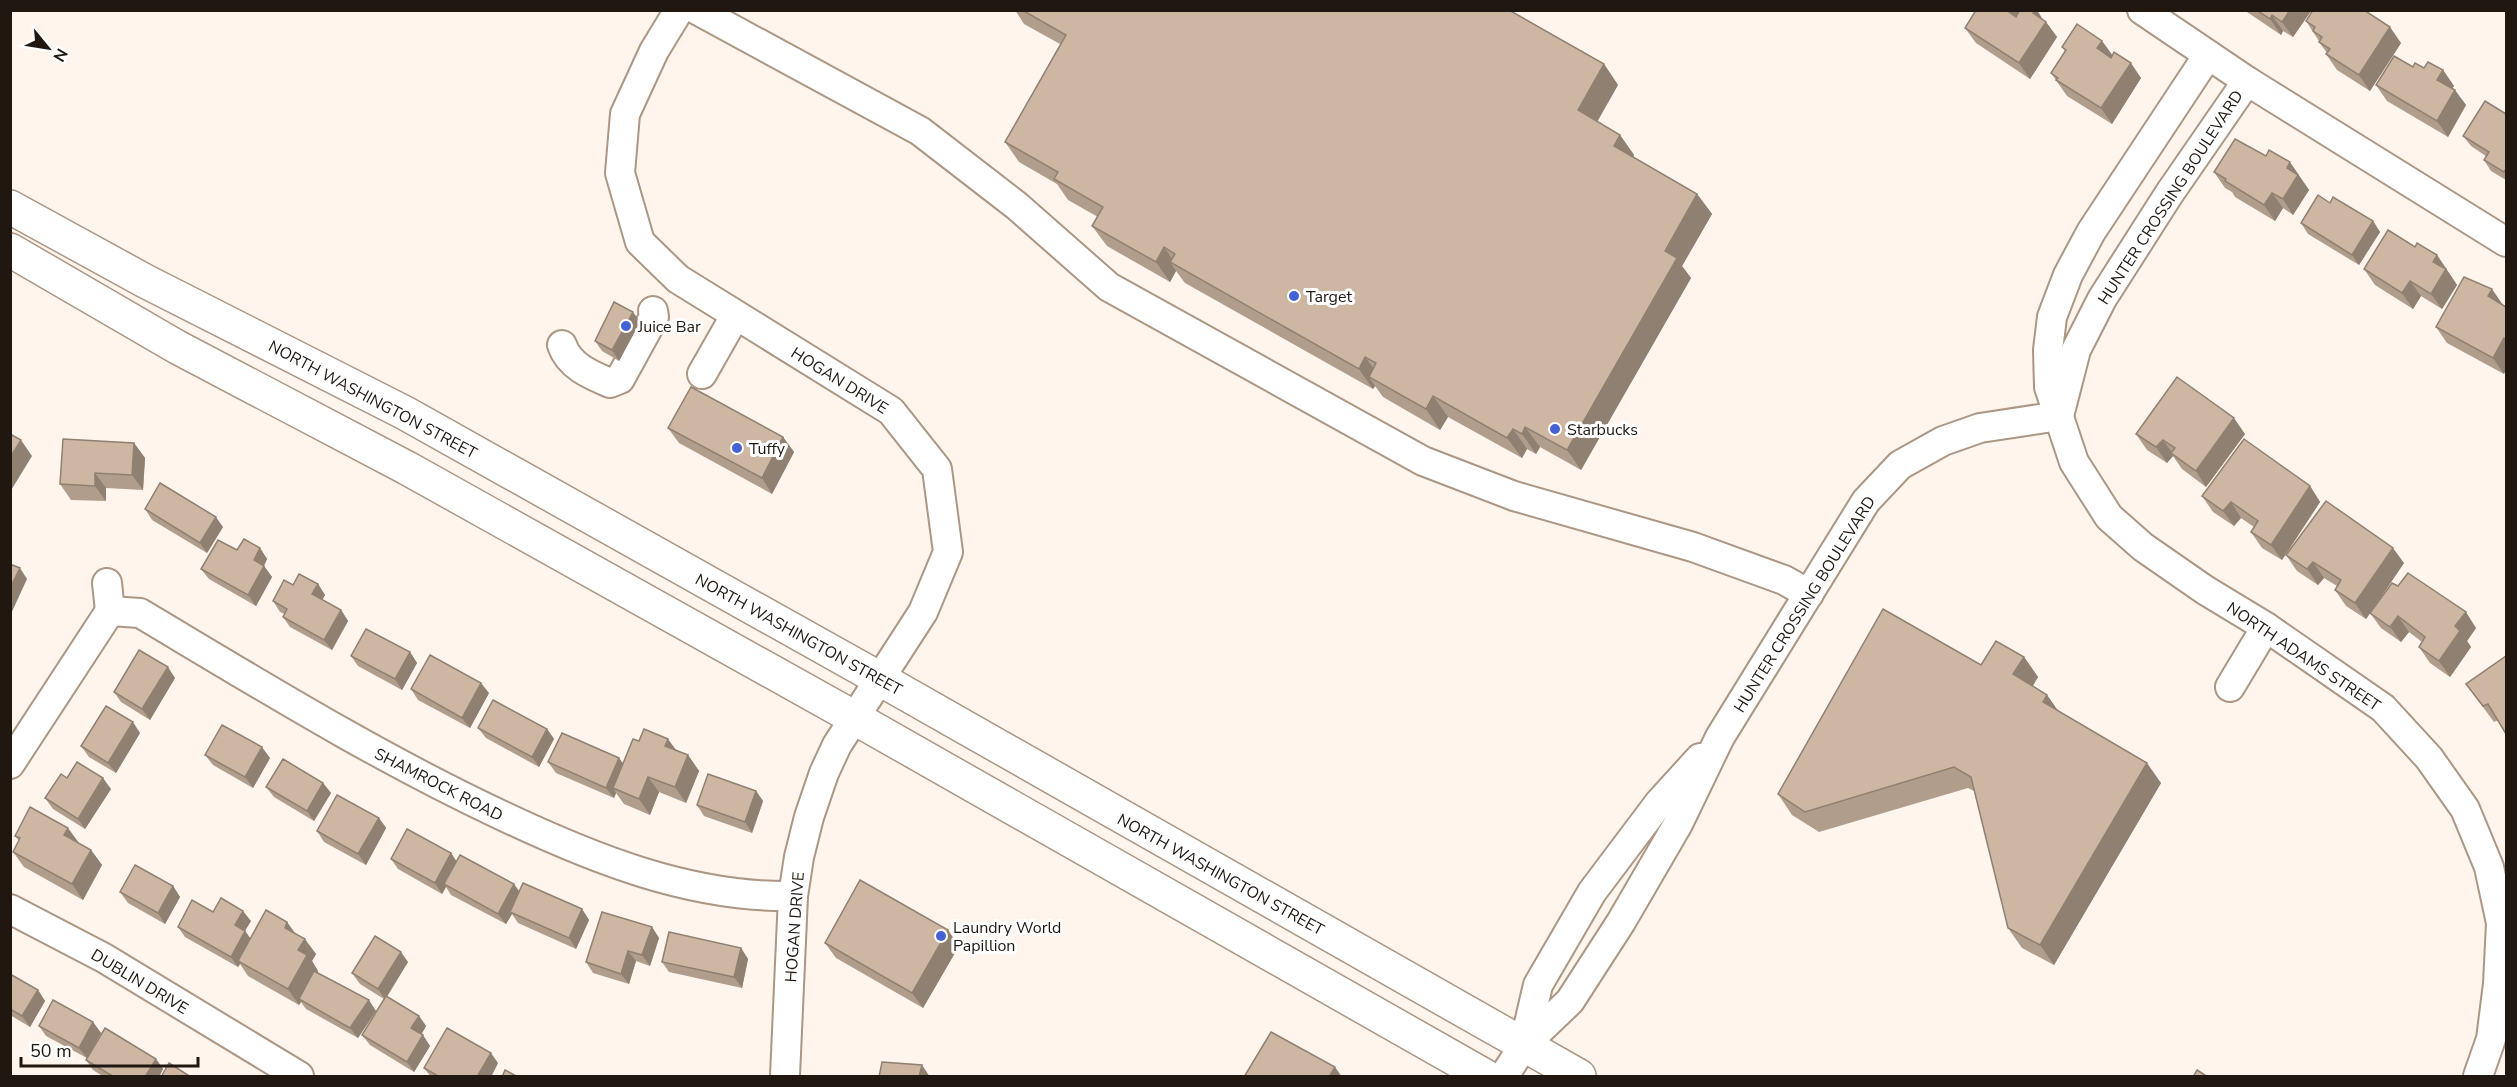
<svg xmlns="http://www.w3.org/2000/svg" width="2517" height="1087" font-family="'Nunito Sans',sans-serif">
<rect width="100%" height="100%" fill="#fff5ed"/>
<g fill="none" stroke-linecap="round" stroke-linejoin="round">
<!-- minor casing -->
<g stroke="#ac9684" stroke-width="32">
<g id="minor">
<path d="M679,10L654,51L625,114L620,173L640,242L678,279L891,411L937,469L948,552L923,612L837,745L824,773L809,817L799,857L793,896L785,1076"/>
<path d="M697,10L920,131L1017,206L1109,287L1423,461L1514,496L1693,547L1784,580L1809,594"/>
<path d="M2142,10L2247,81L2506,242"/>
<path d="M2208,55L2091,232L2068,275L2052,317L2048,350L2049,387L2074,462L2109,517L2143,547L2205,590L2266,627L2383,708L2429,758L2465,809L2489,867L2501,923L2498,984L2491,1039L2478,1076"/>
<path d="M562,345C569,366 591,375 610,383L620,379L654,317L653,311"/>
<path d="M702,374L735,316"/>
<path d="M2059,416L2076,350L2102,299L2169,194L2247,81"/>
<path d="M107,583L110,611"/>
<path d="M110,611L140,613C259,684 377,757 503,816C594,859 691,898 793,896"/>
<path d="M2230,687L2266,627"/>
<path d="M10,764L110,611"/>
<path d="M10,909L104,958L299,1076"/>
<path d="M1524,1045L1538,985L1592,892L1659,803L1700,758"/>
<path d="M1504,1076L1524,1045L1570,1001L1621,922L1678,824L1720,737L1866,501L1900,465L1943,441L1980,428L2059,416"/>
</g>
</g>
<!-- major casing -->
<g stroke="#ac9684" stroke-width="36">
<g id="major">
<path d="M10,207L145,281L405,413L880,679L1579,1076"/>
<path d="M10,250L177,347L407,468L853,717L1485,1076"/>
</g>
</g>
<!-- minor -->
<use href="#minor" stroke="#fff" stroke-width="28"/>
<!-- major -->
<use href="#major" stroke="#fff" stroke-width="33"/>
</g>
<!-- wall -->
<g fill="#b09d8c">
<path d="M1015,10H1509L1604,64L1618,85L1597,121L1620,135L1634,155L1633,157L1697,194L1712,214L1682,266L1691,278L1581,470L1540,447L1536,454L1527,449L1522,458L1448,417L1440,430L1383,397L1375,386L1373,389L1185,283L1176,271L1170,282L1107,246L1092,226L1098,217L1068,200L1057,184L1019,162L1005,142L1060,44L1024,24Z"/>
<path d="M2244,10H2310L2311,11L2293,37L2283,31L2281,35Z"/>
<path d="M2043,19L2046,22L2057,37L2030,79L1976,43L1965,28Z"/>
<path d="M2306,21L2401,43L2370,91L2337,70L2326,54L2327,53L2319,42V41Z"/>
<path d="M2102,41L2112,55L2141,78L2112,124L2067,96L2051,73L2065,51L2062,47Z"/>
<path d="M2413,67L2443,70L2454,86L2452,88L2466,105L2448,137L2387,101L2376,85Z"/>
<path d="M2506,114V180L2491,171L2484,160L2486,156L2471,146L2463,136Z"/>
<path d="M2214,172L2301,178V179L2309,190L2293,215L2283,208L2275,221L2235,197L2232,192L2225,188Z"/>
<path d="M2330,203L2373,221L2380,232L2359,265L2308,234L2301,223Z"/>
<path d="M2415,247L2437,255L2457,285L2442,309L2421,296L2413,309L2375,285L2364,269Z"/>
<path d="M2503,305L2506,307V369L2504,374L2447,343L2436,327Z"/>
<path d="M640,322L619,361L602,351L595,341Z"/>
<path d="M668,428L783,437L794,452L772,494L679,443Z"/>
<path d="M2136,434H2245L2206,487L2182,469L2173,456L2167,463L2147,450Z"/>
<path d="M134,443L145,458L143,490L106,488V501L71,500L60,484Z"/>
<path d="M2310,486L2320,502L2282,560L2262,548L2251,532L2254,527L2241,518L2234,526L2213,512L2202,496Z"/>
<path d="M145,509L223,527L207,553L152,520Z"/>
<path d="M260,548L267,559L264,566L272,577L256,606L209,579L201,569L237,550Z"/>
<path d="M2286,555L2404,563L2366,619L2346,606L2335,590L2337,586L2324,578L2318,585L2297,571Z"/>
<path d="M318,584L325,595L322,600L341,610L348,621L332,650L290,627L283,617L285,614L280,612L273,601L293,585Z"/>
<path d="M2370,613L2476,628L2467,641L2471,647L2450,677L2430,663L2419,647L2422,642L2409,632L2401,642L2381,628Z"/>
<path d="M410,652L417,663L402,690L358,666L351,656Z"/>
<path d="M2506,656L2498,720L2494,722L2466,684Z"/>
<path d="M2024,657L2038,677L2033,686L2047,695L2058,711L2161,783L2054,965L2022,948L2008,928L1974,791L1968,788L1819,832L1792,815L1778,794L1981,665Z"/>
<path d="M175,678L150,720L121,702L114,692Z"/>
<path d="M411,689L489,693L470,728L418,700Z"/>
<path d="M478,728L547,729L554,739L539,767L486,738Z"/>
<path d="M140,733L116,773L89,757L81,746Z"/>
<path d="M639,741L688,755L699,771L686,803L659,792L650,815L624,804L616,793L614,798L556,773L548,762L619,758L623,764Z"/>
<path d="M205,755L270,758L253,788L213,765Z"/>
<path d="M67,778L111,789L85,829L53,809L45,798Z"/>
<path d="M323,783L331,793L314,821L274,797L266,787Z"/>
<path d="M756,791L763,801L752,833L704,816L697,805Z"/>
<path d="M379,818L386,828L366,865L324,842L317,831Z"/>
<path d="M15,836L79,843L91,850L102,865L83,900L24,867L13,852L19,841Z"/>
<path d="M451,853L457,862L514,884L519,892L582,909L589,920L576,949L518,923L512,914L506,924L451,895L446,887L442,894L398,869L391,859Z"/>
<path d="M173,886L180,897L165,924L128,903L120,892Z"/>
<path d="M213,912L251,921L245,931L250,938L287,922L295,933L316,954L312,961L318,971L317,973L376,1011L358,1038L306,1009L301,1002L299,1005L248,976L240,964L238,967L185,937L178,927Z"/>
<path d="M652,927L659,938L650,966L636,961L629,984L593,973L586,962Z"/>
<path d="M825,943L959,946L923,1008L836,958Z"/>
<path d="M741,948L748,959L742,988L669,972L662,962Z"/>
<path d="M408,962L387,997L419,1016L426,1026L421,1034L430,1046L414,1072L370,1045L362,1035L384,999L360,984L352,973Z"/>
<path d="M10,974L38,990L45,1001L30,1027L10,1015Z"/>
<path d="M93,1022L101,1033L87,1058L46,1036L39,1026Z"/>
<path d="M156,1059L163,1069L159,1077H104L93,1070L86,1060Z"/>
<path d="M498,1063L491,1077H431L424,1068Z"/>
</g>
<!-- shaded-wall -->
<g fill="#908072">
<path d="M2009,10H2030L2019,27L2009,12Z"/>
<path d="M2035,10H2037L2045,23L2046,22L2057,37L2030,79L2019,63L2033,13Z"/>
<path d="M2290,10L2311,11L2293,37L2282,22Z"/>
<path d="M2272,15L2283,31L2281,35L2270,19Z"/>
<path d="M2390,27L2401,43L2370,91L2359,75Z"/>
<path d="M2102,41L2113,56L2108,64L2097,48Z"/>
<path d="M2131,63L2141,78L2112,124L2101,108Z"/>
<path d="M1604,64L1618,85L1592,131L1578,110Z"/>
<path d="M2443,70L2454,86L2448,95L2437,80Z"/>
<path d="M2455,90L2466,105L2448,137L2437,121Z"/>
<path d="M1620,135L1634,155L1628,166L1614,146Z"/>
<path d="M2290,162L2309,190L2293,215L2283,199L2287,168Z"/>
<path d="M2272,193L2283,208L2275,221L2264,205Z"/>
<path d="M1697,194L1712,214L1682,266L1691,278L1581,470L1567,450L1665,251Z"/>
<path d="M2373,221L2380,232L2359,265L2352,255Z"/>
<path d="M1164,247L1177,266L1170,262L1176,271L1170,282L1156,262Z"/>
<path d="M2437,255L2457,285L2442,309L2431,294L2433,262Z"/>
<path d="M2410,281L2421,296L2413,309L2402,293Z"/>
<path d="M2492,289L2503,305L2488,296Z"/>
<path d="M633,312L640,322L619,361L612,350Z"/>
<path d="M2504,338L2506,341V369L2504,374L2493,358Z"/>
<path d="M1365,357L1380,377H1369L1375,386L1373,389L1359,369Z"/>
<path d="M1433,396L1448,417L1440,430L1426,409Z"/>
<path d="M2234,418L2245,434L2206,487L2196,471Z"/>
<path d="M1525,427L1540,447L1536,454L1522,434Z"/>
<path d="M1513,429L1527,449L1522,458L1507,438Z"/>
<path d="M783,437L794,452L772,494L762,478Z"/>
<path d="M21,440L32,456L10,492V458Z"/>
<path d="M2163,440L2174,455L2171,453L2173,456L2167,463L2156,447Z"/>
<path d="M134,443L145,458L143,490L132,475Z"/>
<path d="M95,473L106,488V501L95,486Z"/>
<path d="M2310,486L2320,502L2282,560L2271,545Z"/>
<path d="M2231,502L2241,518L2234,526L2223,511Z"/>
<path d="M216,517L223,527L207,553L200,543Z"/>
<path d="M260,548L267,559L261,571L254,560Z"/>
<path d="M2393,548L2404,563L2366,619L2355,603Z"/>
<path d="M2313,562L2324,578L2318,585L2307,569Z"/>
<path d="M264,566L272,577L256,606L248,595Z"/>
<path d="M20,568L27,579L10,616V588Z"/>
<path d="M318,584L325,595L319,605L312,594Z"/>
<path d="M341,610L348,621L332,650L324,640Z"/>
<path d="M2466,612L2476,628L2467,641L2471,647L2450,677L2439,661L2455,626Z"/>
<path d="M2398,616L2409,632L2401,642L2390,627Z"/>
<path d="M410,652L417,663L402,690L395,679Z"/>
<path d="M2024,657L2038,677L2027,694L2013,674Z"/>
<path d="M168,667L175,678L150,720L142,709Z"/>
<path d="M481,683L489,693L470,728L462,718Z"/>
<path d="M2047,695L2061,715L2043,702Z"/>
<path d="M133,722L140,733L116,773L108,763Z"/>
<path d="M547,729L554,739L539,767L532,757Z"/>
<path d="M668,739L679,754L665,746Z"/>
<path d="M262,747L270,758L253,788L245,777Z"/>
<path d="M688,755L699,771L686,803L675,787Z"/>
<path d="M619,758L627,769L613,788L616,793L614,798L606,788Z"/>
<path d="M2147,763L2161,783L2054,965L2040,945Z"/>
<path d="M648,777L659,792L650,815L639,799Z"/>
<path d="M103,778L111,789L85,829L78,819Z"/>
<path d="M323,783L331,793L314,821L307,811Z"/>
<path d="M756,791L763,801L752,833L745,822Z"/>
<path d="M379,818L386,828L366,865L358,854Z"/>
<path d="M68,828L79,843L64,835Z"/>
<path d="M91,850L102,865L83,900L72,884Z"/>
<path d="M451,853L458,864L444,884L446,887L442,894L435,883Z"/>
<path d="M514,884L522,895L510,912L512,914L506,924L498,914Z"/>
<path d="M173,886L180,897L165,924L158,913Z"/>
<path d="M582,909L589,920L576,949L569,938Z"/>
<path d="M243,911L251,921L242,935L235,925Z"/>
<path d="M287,922L298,938L285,928Z"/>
<path d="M652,927L659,938L650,966L642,955Z"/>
<path d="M948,930L959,946L923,1008L912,993Z"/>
<path d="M245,931L253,942L238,961L240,964L238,967L231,957Z"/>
<path d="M305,939L316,954L312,961L318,971L302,1000L299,999L301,1002L299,1005L288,989L298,950Z"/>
<path d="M741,948L748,959L742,988L734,977Z"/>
<path d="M628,951L636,961L629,984L621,974Z"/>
<path d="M401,952L408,962L385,999L378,989Z"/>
<path d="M38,990L45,1001L30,1027L22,1016Z"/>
<path d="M369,1000L376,1011L358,1038L350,1028Z"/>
<path d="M419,1016L426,1026L419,1039L411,1028Z"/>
<path d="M93,1022L101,1033L87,1058L79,1048Z"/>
<path d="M423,1035L430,1046L414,1072L407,1062Z"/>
<path d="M491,1053L498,1063L491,1077H477Z"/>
<path d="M156,1059L163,1069L159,1077H145Z"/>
<path d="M922,1065L930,1077H919Z"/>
<path d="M1335,1067L1342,1077H1329Z"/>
</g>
<!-- building -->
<g fill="#cdb7a3" stroke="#908072" stroke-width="1.5">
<path d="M1022,10H1509L1604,64L1578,110L1620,135L1614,146L1697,194L1665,251L1677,258L1567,450L1525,427L1522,434L1513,429L1507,438L1433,396L1426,409L1369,377L1376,363L1365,357L1359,369L1170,262L1175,254L1164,247L1156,262L1092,226L1103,207L1054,179L1058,172L1005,142L1066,35Z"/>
<path d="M1976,10H2009V12L2016,17L2020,10H2035L2033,13L2046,22L2019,63L1965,28Z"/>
<path d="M2256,10H2290L2282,22L2272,15L2270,19Z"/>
<path d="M2313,10H2364L2390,27L2359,75L2326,54L2330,49L2319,42L2322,37L2313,31L2315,27L2306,21Z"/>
<path d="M2077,24L2102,41L2097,48L2111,58L2114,52L2131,63L2101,108L2056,80L2058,78L2051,73L2066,50L2062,47Z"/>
<path d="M2394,56L2413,67L2415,63L2424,68L2428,62L2443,70L2437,80L2455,90L2437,121L2376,85Z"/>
<path d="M2485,101L2506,114V169L2504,172L2484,160L2489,152L2463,136Z"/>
<path d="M2235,139L2266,156L2269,150L2290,162L2287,168L2298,175L2283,199L2272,193L2264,205L2225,181L2226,179L2214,172Z"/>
<path d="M2318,195L2330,203L2333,197L2373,221L2352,255L2301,223Z"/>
<path d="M2388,230L2415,247L2417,243L2437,255L2433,262L2446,269L2431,294L2410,281L2402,293L2364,269Z"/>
<path d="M2464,277L2492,289L2488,296L2506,307V339L2504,338L2493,358L2436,327Z"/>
<path d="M614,302L633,312L612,350L595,341Z"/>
<path d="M2177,377L2234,418L2196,471L2171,453L2175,448L2163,440L2156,447L2136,434Z"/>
<path d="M691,387L783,437L762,478L668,428Z"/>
<path d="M10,434L21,440L10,458Z"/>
<path d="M63,439L134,443L132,475L95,473V486L60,484Z"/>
<path d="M2244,439L2310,486L2271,545L2251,532L2258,521L2231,502L2223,511L2202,496Z"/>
<path d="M160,483L216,517L200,543L145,509Z"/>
<path d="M2326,501L2393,548L2355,603L2335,590L2341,580L2313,562L2307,569L2286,555Z"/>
<path d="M244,539L260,548L254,560L264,566L248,595L201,569L218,540L237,550Z"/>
<path d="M10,564L20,568L10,588Z"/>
<path d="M2408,573L2466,612L2455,626L2460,631L2439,661L2419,647L2425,637L2398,616L2390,627L2370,613L2392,583L2398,586Z"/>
<path d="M299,574L318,584L312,594L341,610L324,640L283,617L287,609L273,601L284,580L293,585Z"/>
<path d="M1883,609L1981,665L1996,641L2024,657L2013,674L2047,695L2043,702L2147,763L2040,945L2008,928L1971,777L1954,767L1805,812L1778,794Z"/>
<path d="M366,629L410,652L395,679L351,656Z"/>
<path d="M139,650L168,667L142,709L114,692Z"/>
<path d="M430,655L481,683L462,718L411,689Z"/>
<path d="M2506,656V734L2488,704L2483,706L2466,684Z"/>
<path d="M493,700L547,729L532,757L478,728Z"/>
<path d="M106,706L133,722L108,763L81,746Z"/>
<path d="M222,725L262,747L245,777L205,755Z"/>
<path d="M644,729L668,739L665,746L688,755L675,787L648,777L639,799L613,788L633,739L639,741Z"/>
<path d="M562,733L619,758L606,788L548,762Z"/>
<path d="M283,759L323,783L307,811L266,787Z"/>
<path d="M77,762L103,778L78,819L45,798L61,774L67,778Z"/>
<path d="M708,774L756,791L745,822L697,805Z"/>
<path d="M337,795L379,818L358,854L317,831Z"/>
<path d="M30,807L68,828L64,835L91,850L72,884L13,852L20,838L15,836Z"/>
<path d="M407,829L451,853L435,883L391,859Z"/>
<path d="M460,855L514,884L498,914L444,884Z"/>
<path d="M135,865L173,886L158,913L120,892Z"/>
<path d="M860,880L948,930L912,993L825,943Z"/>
<path d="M523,883L582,909L569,938L510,912Z"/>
<path d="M221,898L243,911L235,925L245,931L231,957L178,927L192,900L213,912Z"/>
<path d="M266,910L287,922L285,928L305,939L298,950L307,955L288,989L238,961Z"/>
<path d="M602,912L652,927L642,955L628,951L621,974L586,962Z"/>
<path d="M669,932L741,948L734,977L662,962Z"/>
<path d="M375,936L401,952L378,989L352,973Z"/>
<path d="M314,971L369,1000L350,1028L299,999Z"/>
<path d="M10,974L38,990L22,1016L10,1009Z"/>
<path d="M386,996L419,1016L411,1028L423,1035L407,1062L362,1035Z"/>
<path d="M53,1000L93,1022L79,1048L39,1026Z"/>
<path d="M105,1028L156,1059L145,1077H114L86,1060Z"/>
<path d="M447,1028L491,1053L477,1077H440L424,1068Z"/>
<path d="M1271,1032L1335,1067L1329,1077H1244Z"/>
<path d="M882,1062L922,1065L919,1077H879Z"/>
<path d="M169,1063L191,1077H161Z"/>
<path d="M505,1070L518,1077H502Z"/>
<path d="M2197,1070L2208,1077H2193Z"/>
</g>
<!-- markers -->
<g fill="#4562d5" stroke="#fff" stroke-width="2">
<circle cx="1294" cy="296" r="6"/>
<circle cx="626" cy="326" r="6"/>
<circle cx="1555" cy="429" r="6"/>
<circle cx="737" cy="448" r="6"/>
<circle cx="941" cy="936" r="6"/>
</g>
<g text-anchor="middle" stroke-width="6" stroke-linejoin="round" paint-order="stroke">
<!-- street labels -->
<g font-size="16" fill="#1f1710" stroke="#fff">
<text transform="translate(2170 197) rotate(-57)" y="6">HUNTER CROSSING BOULEVARD</text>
<text transform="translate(840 380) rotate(32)" y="6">HOGAN DRIVE</text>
<text transform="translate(373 399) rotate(28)" y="6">NORTH WASHINGTON STREET</text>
<text transform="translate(1804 604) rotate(-58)" y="6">HUNTER CROSSING BOULEVARD</text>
<text transform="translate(799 634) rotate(29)" y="6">NORTH WASHINGTON STREET</text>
<text transform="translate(2304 656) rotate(34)" y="6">NORTH ADAMS STREET</text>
<text transform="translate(439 784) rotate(27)" y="6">SHAMROCK ROAD</text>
<text transform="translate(1221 874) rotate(29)" y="6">NORTH WASHINGTON STREET</text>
<text transform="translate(794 927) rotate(-86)" y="6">HOGAN DRIVE</text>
<text transform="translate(140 981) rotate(31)" y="6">DUBLIN DRIVE</text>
</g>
<!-- poi labels -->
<g font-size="16" fill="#1f1710" stroke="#fff" text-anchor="start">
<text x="1306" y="302">Target</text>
<text x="638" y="332">Juice Bar</text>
<text x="1567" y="435">Starbucks</text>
<text x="749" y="454">Tuffy</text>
<text x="953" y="933">Laundry World<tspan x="953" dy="18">Papillion</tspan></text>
</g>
</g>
<!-- border -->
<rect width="2517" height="1087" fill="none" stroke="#1f1710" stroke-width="24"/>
<!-- north arrow -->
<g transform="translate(48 48) rotate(120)" stroke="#ffffff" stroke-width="4.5" paint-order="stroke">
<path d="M0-4.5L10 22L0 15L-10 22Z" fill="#1f1710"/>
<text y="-9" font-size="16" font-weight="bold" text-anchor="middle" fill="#1f1710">N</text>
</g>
<!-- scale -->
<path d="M21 1057v9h177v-9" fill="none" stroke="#1f1710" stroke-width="3"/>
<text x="30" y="1057" font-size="18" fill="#1f1710" stroke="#ffffff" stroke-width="4.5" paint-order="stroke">50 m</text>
</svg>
